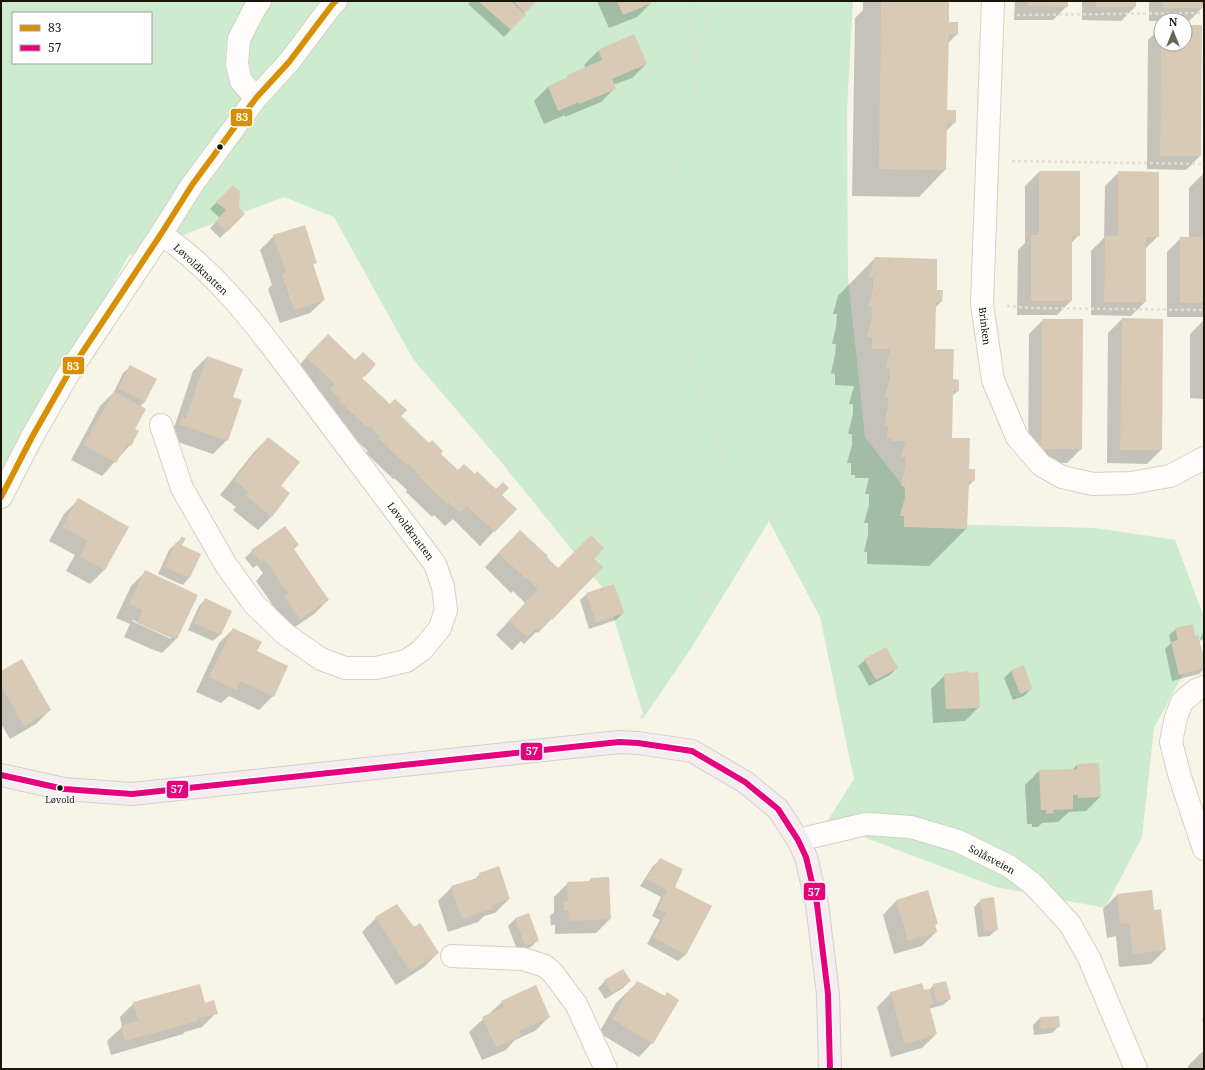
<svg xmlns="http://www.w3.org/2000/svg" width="1205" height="1070" font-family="'Noto Serif',serif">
<rect width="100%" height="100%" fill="#f7f4e8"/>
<!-- green -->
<path fill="#ccebcf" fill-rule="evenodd" d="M1,1H853L847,111L848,278L865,437L932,524L1095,528L1175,540L1204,617V635L1154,728L1142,837L1105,908L996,887L845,830L825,825L854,779L820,617L769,521L690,650L644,717L606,592L502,463L413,359L334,217L284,197L129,255L50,397L1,482ZM13,13H151V63H13Z"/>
<!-- shadow -->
<g fill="#0003" fill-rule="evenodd">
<path d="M471,1H536L523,14L524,15L504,37L468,4Z"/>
<path d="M597,1H650L651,3L637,17L609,28Z"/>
<path d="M863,1H948V23L957,34L947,44L946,112L955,122L946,131L945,170L919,197L852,196L855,18L863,10Z"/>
<path d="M1015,1H1067V6L1053,20H1014Z"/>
<path d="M1082,1H1135V7L1121,21L1082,20Z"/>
<path d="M1149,1H1203V7L1189,21H1185V20H1161V21H1149Z"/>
<path d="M1185,26L1200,156L1186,170L1147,169L1148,40L1161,27V44H1185Z"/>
<path d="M633,36L646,64L632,78L613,85L615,88L601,102L565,117V115L544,124L534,101L548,87L564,80L568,76L586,68L584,65L598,51Z"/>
<path d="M1039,172L1079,235L1071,243V301L1057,315H1017L1018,250L1025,243V186Z"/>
<path d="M1119,172L1158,236L1145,249V302L1131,316L1091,315V251L1104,238L1105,186Z"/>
<path d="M1203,174L1204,317H1167V252L1181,238H1189V188Z"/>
<path d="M233,186L238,209L243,214L220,238L210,228L220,218L210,209Z"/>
<path d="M274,236L316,262L313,265L324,300L310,313L280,323L268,289L272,285L260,250Z"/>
<path d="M875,258L936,290L941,302L935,308L934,350L958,391L952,396L951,439L974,480L968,487L966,529L929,566L867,564V552H864L868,535V523H864L869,505V494H865L869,478H855V475H851V463H847L852,445V434H848L853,414V404H849L854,386L835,385V374L831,373L835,355L836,344H832L836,327L837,314H833L838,296Z"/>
<path d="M1122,319L1162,320L1161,450L1147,464L1107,463L1108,333Z"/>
<path d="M1043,320L1081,449L1067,463L1028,462L1029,334Z"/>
<path d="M1204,320V399L1190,398V334Z"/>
<path d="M314,349L355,361L375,364L361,379L458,471L501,495L515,509L480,546L453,519L445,526L434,515L432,517L406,492L407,490L394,478L393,479L366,453L368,451L355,439L293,372Z"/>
<path d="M207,357L232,398L227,440L213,454L166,438L168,432L175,425L193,371Z"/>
<path d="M130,367L145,402L140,406L130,445L102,476L71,460L100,406L114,392L123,373Z"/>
<path d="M268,438L280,486L272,516L258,530L233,510L236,507L220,495L254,452Z"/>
<path d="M78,500L128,528L104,570L90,584L66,571L75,555L49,541L64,514Z"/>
<path d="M182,538L181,546L200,554L189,578L183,585L158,574L169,550Z"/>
<path d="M506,545L546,557L558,569L592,559L601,567L538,633L536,632L524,644L521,641L512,650L496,635L525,603L513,591L511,593L485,567Z"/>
<path d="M293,549L328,600L314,614L286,633L271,611L274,607L256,581L263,573L257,565L253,568L245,558L252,551Z"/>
<path d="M145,572L196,596L176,639L162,653L157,651H156L124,637L130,624L116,618L131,586ZM133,620L171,637V639L132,621Z"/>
<path d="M587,594L623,613L616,620L589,629L580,600Z"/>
<path d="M205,600L231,611L220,635L213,641L188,630L199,606Z"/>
<path d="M233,629L273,696L259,710L229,696L221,703L196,692L219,643Z"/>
<path d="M1176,629L1195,637L1204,662V669L1199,674L1172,681L1165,649L1171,643L1169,635Z"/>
<path d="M1204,631V641L1200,639Z"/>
<path d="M865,660L897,668L890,675L869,686L858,666Z"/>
<path d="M1023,667L1031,689L1024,696L1013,700L1004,678L1011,671Z"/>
<path d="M1,672L50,710L36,724L10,739L1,724Z"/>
<path d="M945,675L979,707L965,721L933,723L931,689Z"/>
<path d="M1098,764L1100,797L1086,811L1069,812L1058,822L1042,823L1038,827H1032V824H1027L1025,785L1039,771L1072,770L1077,765Z"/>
<path d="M660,860L673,887L710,907L685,955L678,961L647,944L660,920L652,916L661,897L640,886L653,866Z"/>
<path d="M480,874L509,899L495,913L484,916L478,922L448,932L438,901L452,887L474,880Z"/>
<path d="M591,879L610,919L596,933L555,934V925H551L550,916L554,912V897L568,883L588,882Z"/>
<path d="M1117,895L1153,911L1165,950L1151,964L1119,967L1116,936L1107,938L1103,909Z"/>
<path d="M981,900L997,929L990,936L978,937L974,907Z"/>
<path d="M896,901L937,923L934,926L936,932L922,946L894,954L883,915Z"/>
<path d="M396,905L413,929L438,953L424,967L396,985L362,932L376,918Z"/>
<path d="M528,914L538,940L531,947L518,952L508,926L515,919Z"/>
<path d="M605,981H630L623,988L605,999L598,988Z"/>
<path d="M638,982L664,996L667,994L652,1043L639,1057L599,1033L616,1003Z"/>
<path d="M934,985L950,999L943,1005L929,1009L936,1034L922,1048L891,1057L877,1007L891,993L924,992L929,990Z"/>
<path d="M502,1002L549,1017L535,1031L515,1040L506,1050L482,1060L469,1032Z"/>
<path d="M134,1003L205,1004L216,1013L202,1027L185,1032L183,1034L111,1055L107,1041L122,1027L120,1017Z"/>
<path d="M1204,1017V1025L1202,1019Z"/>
<path d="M1040,1018L1059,1026L1052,1033L1034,1035L1033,1025Z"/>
<path d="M1202,1052H1204V1069H1188V1066Z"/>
</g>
<!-- building -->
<g fill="#d8cab4">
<path d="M478,1H511L526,15L511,30Z"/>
<path d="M513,1H537L525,13Z"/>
<path d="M617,1H651L652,3L623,15Z"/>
<path d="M881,1H949V22H958V35L949,34L947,110H956V123H947L946,170L879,169Z"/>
<path d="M1028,1H1068V7L1028,6Z"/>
<rect x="1096" y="1" width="40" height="6"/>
<rect x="1163" y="1" width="41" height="7"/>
<path d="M1185,25H1202L1201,156H1160L1161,44H1185Z"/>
<path d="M634,34L647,64L612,79L616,89L579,104V102L558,111L548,86L568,77L567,75L602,60L598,50Z"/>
<path d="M1039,171H1080V236H1072V301H1031V235H1039Z"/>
<path d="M1118,171L1159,172V237H1146V302H1104L1105,236H1118Z"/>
<path d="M233,185L240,192L239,208L245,214L227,232L216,221L226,210L216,202Z"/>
<path d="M305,225L317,263L313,264L325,300L294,310L282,274L286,273L273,235Z"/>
<rect x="1180" y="237" width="24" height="66"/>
<path d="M875,257L937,259V290H943L942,302H936L935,349H954L953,379L959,380V391H953L952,438H970L969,469H975V481H969L967,529L904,527V516H900L905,497V486H901L905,467L906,457H901L906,441H891V438H887L888,426H884L888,407L889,397H885L890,376V368H886L890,349H872V337H867L872,317V307H868L873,289V277H869Z"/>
<path d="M1122,318L1163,319L1162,450H1120Z"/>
<path d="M1042,319H1083L1082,449H1041Z"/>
<path d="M328,334L355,360L363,352L376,364L365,377L364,375L361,377L390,404L395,399L407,410L401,416L429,443L432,440L443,451L441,454L458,470L464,464L475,474L477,471L496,489L503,482L509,488L502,495L517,509L495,532L467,506L460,513L448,502L447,504L419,477L420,476L409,464L407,465L379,439L381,437L370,426L368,428L339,401L341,399L330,389L335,384L306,357Z"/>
<path d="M207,356L243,369L233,397L242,400L228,441L179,424L182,417L186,418Z"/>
<path d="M130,365L157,379L145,402L118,388Z"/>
<path d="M114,391L146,409L135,429L139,431L131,446L127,444L116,463L84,445Z"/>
<path d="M268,437L300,462L281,486L290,493L272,517L246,496L249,492L234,480Z"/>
<path d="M78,498L129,527L105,570L80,557L88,541L62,527Z"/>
<path d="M285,526L299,545L294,549L329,600L300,619L284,596L288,593L269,566L264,559L260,562L251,550Z"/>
<path d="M520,530L548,556L547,557L558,568L591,535L604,548L594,559L603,567L552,620L551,618L539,631L536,628L527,637L509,621L538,589L527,578L526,579L498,553Z"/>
<path d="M181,537L186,538L182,545L201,554L190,578L164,567L176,542L178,544Z"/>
<path d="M145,570L198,595L177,639L171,637V638L137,623L143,610L129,604Z"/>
<path d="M614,584L624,613L596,623L586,593Z"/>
<path d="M205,598L232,611L221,635L194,623Z"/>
<path d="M1193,624L1195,636L1198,635L1204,658V668L1179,675L1171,642L1178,640L1175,628Z"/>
<path d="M233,628L262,642L257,651L288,666L274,697L240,681L236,690L209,677Z"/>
<path d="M886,647L898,668L876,680L864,659Z"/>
<path d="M22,659L51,710L24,726L1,686V671Z"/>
<path d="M1024,665L1032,689L1020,694L1011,670Z"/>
<path d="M969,671V673L978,672L980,708L946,709L944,674Z"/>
<path d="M1099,763L1101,797L1078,798V795H1073V809L1053,810V813L1046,814V810H1041L1039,770L1077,769V764Z"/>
<path d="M660,858L683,869L675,887L712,906L686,955L653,937L666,913L658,909L667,890L646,879Z"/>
<path d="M499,866L510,899L492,905L493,909L462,919L451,886L480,877L479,873Z"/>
<path d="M609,877L611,919L569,921L568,911H564V901H568L567,882L591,881V878Z"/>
<path d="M928,890L938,924H935L937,932L908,941L896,900Z"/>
<path d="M1152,890L1154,910L1161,909L1166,950L1133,954L1129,923L1120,924L1117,894Z"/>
<path d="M994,897L998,930L984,931L980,899Z"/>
<path d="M397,904L414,927L420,923L439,953L410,971L375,917Z"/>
<path d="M529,913L539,941L525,946L515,918Z"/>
<path d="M623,969L631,981L612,993L604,980Z"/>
<path d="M637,981L665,996L667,992L679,1000L653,1044L612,1019L630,988L632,990Z"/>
<path d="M946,981L951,999L937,1002L933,984Z"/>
<path d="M922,983L924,990L929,989L934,1004L929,1005L937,1034L905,1044L890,992Z"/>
<path d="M200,984L205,1003L214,1000L218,1014L197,1019L198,1021L125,1041L121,1026L138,1021L133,1002Z"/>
<path d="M536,985L550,1017L519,1031L521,1036L496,1047L482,1017L504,1007L501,1001Z"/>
<path d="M1059,1016L1060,1027L1041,1029L1040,1017Z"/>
</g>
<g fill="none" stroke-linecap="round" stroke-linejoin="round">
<!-- minor casing -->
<g stroke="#d5d1c5" stroke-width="24">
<g id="minor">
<path d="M993,1L982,304L993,380L1017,437L1041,465L1062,477L1093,484L1131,483L1170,476L1204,458"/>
<path d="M256,98L241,81L237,64L239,39L254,10L260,1"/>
<path d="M161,425L182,488L226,565L254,604L285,634L321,659L345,668H376L406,661L422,650L440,628L446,610L443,587L435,564C392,506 349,449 306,392C264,335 220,274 161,234"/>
<path d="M1,497L32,437L68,374L161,234L192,185L256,98L289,62L332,5L336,1"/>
<path d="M1204,687L1196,690L1182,702L1176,717L1171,742L1180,777L1204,849"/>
<path d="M798,840L866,824L911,827L958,841L1009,866L1033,884L1070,924L1089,958L1136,1069"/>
<path d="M452,956L523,959L545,966L552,972L576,1004L606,1069"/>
</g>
</g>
<!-- major casing -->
<g stroke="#d2d1cb" stroke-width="24">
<path id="major" d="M1,775L64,789L132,794L619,742L638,743L692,751L745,782L778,809L798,840L806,857L817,904L828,994L830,1069"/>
</g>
<!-- path -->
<g stroke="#e0dfda" stroke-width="2.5" stroke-dasharray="3 3" stroke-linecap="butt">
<path d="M688,1L697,64"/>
<path d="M1017,15L1204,13"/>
<path d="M1012,161L1204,164"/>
<path d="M1007,306L1031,308L1204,310"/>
<path d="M642,718L645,704L657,677L717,574L726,554L732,527L730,480L662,266L660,241L665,203L697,90V66L708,27L711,1"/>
</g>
<!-- minor -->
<use href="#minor" stroke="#fefdfc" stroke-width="22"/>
<!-- major -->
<use href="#major" stroke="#f5edf0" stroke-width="22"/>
<!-- bus-1 casing -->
<g stroke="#fff" stroke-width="9">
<path id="bus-1" d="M1,497L32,437L68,374L161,234L192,185L256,98L289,62L332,5L336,1"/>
</g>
<!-- bus-2 casing -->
<g stroke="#fff" stroke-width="9">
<path id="bus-2" d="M1,775L64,789L132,794L619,742L638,743L692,751L745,782L778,809L798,840L806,857L817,904L828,994L830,1069"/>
</g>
<!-- bus-1 -->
<use href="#bus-1" stroke="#d69001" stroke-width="6"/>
<!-- bus-2 -->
<use href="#bus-2" stroke="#e5007d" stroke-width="6"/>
</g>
<!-- markers -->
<g fill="#191509" stroke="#fff" stroke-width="1.5">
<circle cx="220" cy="147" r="3.5"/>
<circle cx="60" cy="788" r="3.5"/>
</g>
<g text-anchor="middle" stroke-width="3" stroke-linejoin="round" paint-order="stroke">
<!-- bus labels -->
<g font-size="9" fill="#191509" stroke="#fff">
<text x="60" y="803">Løvold</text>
</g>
<!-- street labels -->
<g font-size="10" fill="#191509" stroke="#fff">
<text transform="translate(201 269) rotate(43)" y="4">Løvoldknatten</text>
<text transform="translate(985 326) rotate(83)" y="4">Brinken</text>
<text transform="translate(411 531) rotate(53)" y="4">Løvoldknatten</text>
<text transform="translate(992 859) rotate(28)" y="4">Solåsveien</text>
</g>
</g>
<g stroke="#fff" stroke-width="1.5">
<rect x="230" y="108" width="23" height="19" rx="4" fill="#d69001"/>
<rect x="62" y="356" width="23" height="19" rx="4" fill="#d69001"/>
<rect x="520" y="742" width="23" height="19" rx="4" fill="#e5007d"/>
<rect x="166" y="780" width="23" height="19" rx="4" fill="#e5007d"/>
<rect x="803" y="882" width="23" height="19" rx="4" fill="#e5007d"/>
</g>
<g font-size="11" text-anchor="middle" font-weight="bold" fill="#fff">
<text x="242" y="121">83</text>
<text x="73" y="370">83</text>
<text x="532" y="755">57</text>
<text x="177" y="793">57</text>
<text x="814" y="896">57</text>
</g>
<!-- border -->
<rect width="1205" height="1070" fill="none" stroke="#191509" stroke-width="4"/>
<!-- legend -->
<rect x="12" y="12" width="140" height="52" fill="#ffffff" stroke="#a3a19d"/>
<rect x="20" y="25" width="20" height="6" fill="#d69001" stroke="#a3a19d"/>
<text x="48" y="32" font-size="12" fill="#191509">83</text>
<rect x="20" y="45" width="20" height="6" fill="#e5007d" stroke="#a3a19d"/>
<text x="48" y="52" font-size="12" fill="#191509">57</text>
<!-- north arrow -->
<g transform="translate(1173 32)"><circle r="19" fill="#ffffff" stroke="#a3a19d"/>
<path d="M0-3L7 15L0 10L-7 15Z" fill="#676357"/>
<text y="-6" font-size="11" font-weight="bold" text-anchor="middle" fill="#191509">N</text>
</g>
</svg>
